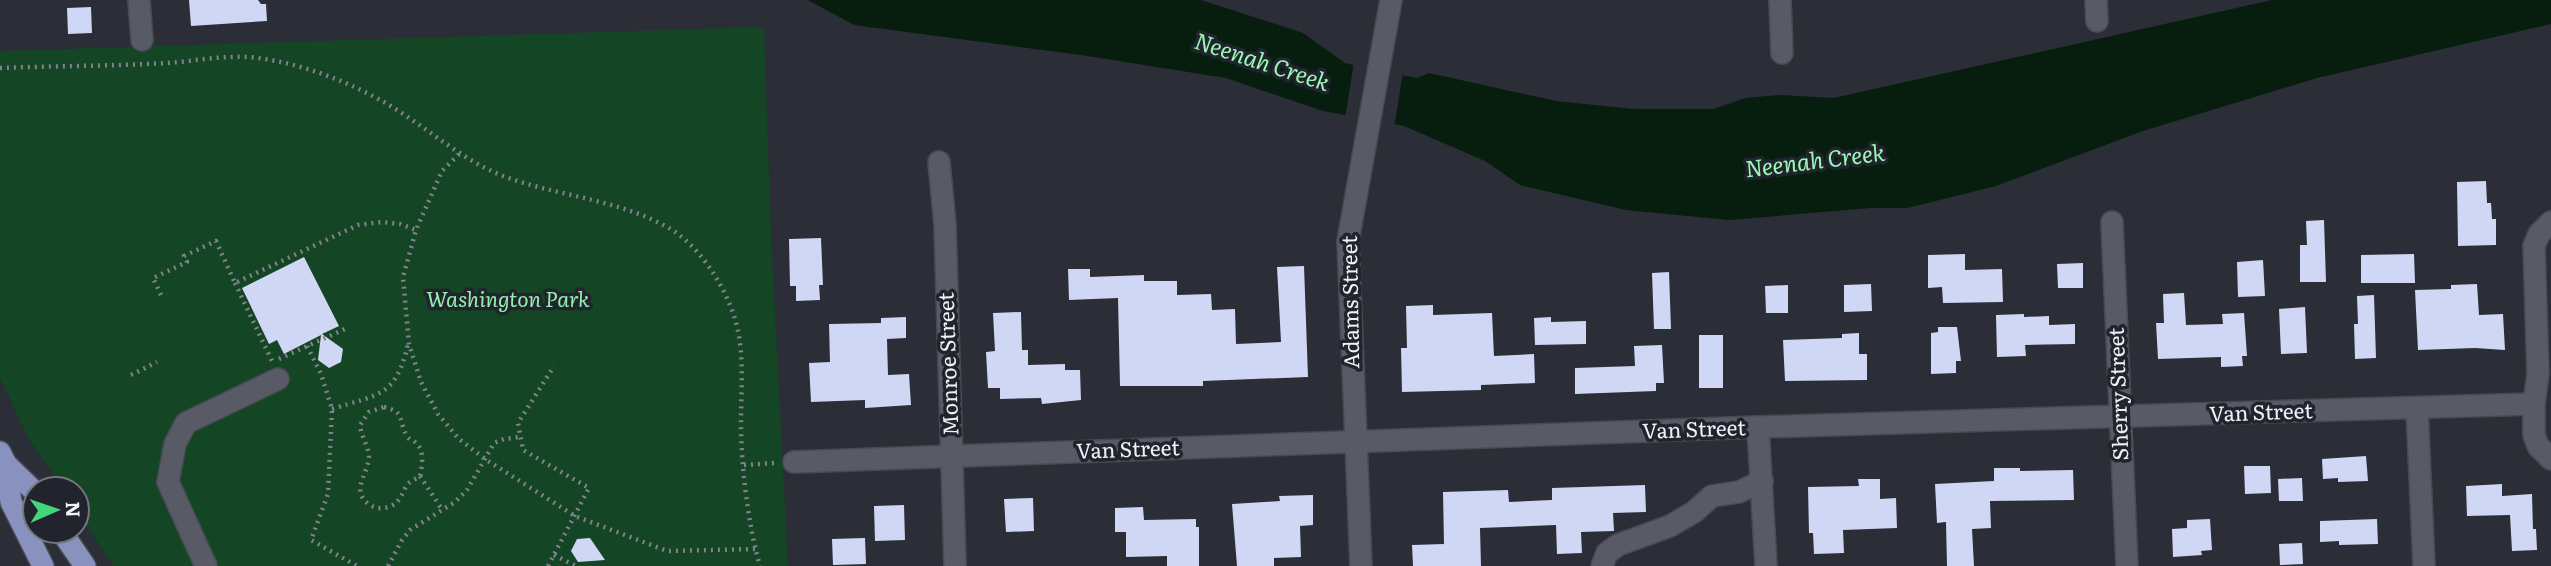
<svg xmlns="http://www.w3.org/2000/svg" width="2551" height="566" font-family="Literata,serif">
<rect width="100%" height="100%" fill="#2b2d37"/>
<!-- green -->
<path fill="#144525" d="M764,27L771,235L788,566H113L77,511V489H63L27,436L0,378V51Z"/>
<!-- water -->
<path fill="#071d0e" d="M808,0H1201L1303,33L1345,63L1377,71L1417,78L1429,73L1556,101L1633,109H1714L1745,98L1780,95L1834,98L2272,0H2551V24L2317,78L2143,131L1996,186L1907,208H1871L1729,220L1626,210L1520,185L1485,161L1404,126L1323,111L1226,78L1081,55L854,25Z"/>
<!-- pier -->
<path fill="#2b2d37" d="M1354,61L1403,72L1394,128L1345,119Z"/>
<!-- building -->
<g fill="#d0d7f4">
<path d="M189,0H258L261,4H266L267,21L191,26Z"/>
<path d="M91,7L92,33L68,34L67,8Z"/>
<path d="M2486,181L2487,203H2491L2492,219H2496V245L2458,246L2457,182Z"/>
<path d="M2324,220L2326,282H2300V245H2307L2306,221Z"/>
<path d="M821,238L823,285H819L820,300L796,301V286H790L789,239Z"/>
<path d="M1965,254V270L2002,269L2003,302L1943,303L1942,287L1928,288V255Z"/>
<path d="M2414,254L2415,283H2361V255Z"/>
<path d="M304,257L339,326L322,334L343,349L341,362L329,368L318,360L321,335L284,354L277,340L269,344L242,288Z"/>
<path d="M2263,260L2265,296L2238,297L2237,262Z"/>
<path d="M2083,263V288H2058L2057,264Z"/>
<path d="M1304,266L1308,377L1203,381V386H1120L1118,298L1069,300L1068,269H1090V277L1144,275V281H1177V295L1211,294L1212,310L1235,309L1236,344L1281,342L1277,267Z"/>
<path d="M1669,272L1671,329H1654L1652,273Z"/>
<path d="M1871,284L1872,311L1844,312V285Z"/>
<path d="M2477,284L2479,315L2503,314L2505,350L2475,348L2418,350L2415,290L2451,289V285Z"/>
<path d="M1788,285V313H1766L1765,286Z"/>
<path d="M2184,293L2186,325L2223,324L2222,314L2244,313L2247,356H2242L2243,366L2221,367V357L2158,359L2156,323H2164L2163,294Z"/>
<path d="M2374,295L2376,358L2355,359L2354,324H2358L2357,296Z"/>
<path d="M1433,305V315L1492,313L1494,356L1534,354L1535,383L1481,385V390L1402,392L1401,348H1407L1406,306Z"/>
<path d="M2305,307L2307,353L2281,354L2279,309Z"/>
<path d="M1021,312L1022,350H1028V365L1065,364V370H1080L1081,400L1042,404L1041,398L1000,399V388H988L986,352L995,351L993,313Z"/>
<path d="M2024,314V317L2049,316V325L2075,324V344L2025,345L2026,356L1997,357L1996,315Z"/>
<path d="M906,317V338L887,339L888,375L909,374L911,405L865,408V400L811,402L809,363L830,362L829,324L881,323V318Z"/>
<path d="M1551,317V322L1586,321V344L1535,345L1534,318Z"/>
<path d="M1938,327H1957L1961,361H1956V373L1931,374V333L1938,332Z"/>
<path d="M1859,333V354H1867V380L1785,381L1783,340L1842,338V334Z"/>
<rect x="1699" y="335" width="24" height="53"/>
<path d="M1662,345L1664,383H1656V391L1575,394V368L1635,366L1634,346Z"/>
<path d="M2366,456L2368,481L2338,482V478L2323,479L2322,459Z"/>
<path d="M2244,466H2270L2271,493L2245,494Z"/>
<path d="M1994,468H2020V471L2073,470L2074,500L1990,501L1991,528L1972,529L1974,566H1947L1946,522L1937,523L1935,484L1994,481Z"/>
<path d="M2302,478L2303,501H2279L2278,479Z"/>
<path d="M1858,479H1880V499L1896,498L1897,528L1843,530L1844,553L1814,554L1813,533H1809L1808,487L1859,486Z"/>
<path d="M2502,484V496L2532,494L2533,529H2536L2537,550L2512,551L2510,515L2467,516L2466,486Z"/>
<path d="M1645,485L1646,512L1613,513L1614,531L1581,532L1582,553L1557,554L1556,525L1480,528L1481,566H1413L1412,545L1444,544L1443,492L1508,490L1509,502L1552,500V488Z"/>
<path d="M1313,495V525L1300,526L1301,557L1274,558V566H1237L1232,504L1280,501L1279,496Z"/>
<path d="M1033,498L1034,531L1006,532L1004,499Z"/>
<path d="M904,505L905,540L875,541L874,506Z"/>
<path d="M1143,507L1144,520L1196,519V527H1199V566H1167V556L1126,557V532H1115V508Z"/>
<path d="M2210,519L2212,550L2201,551L2202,555L2173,557L2172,529L2187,528V520Z"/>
<path d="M2377,519L2378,544L2339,545V541L2320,542V521Z"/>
<path d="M590,538L605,560L578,562L571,551L577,539Z"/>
<path d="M865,538L866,564L833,565L832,539Z"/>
<path d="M2302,543L2303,564L2280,565L2279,544Z"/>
</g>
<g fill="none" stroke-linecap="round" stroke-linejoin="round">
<!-- minor casing -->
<g stroke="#484a52" stroke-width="24">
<g id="minor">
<path d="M139,0L142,40"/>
<path d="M1780,0L1782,53"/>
<path d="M2096,0L2097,21"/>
<path d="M939,162L945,225L955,566"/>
<path d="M2112,222L2127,566"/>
<path d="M2551,222L2539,234L2534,246L2538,374L2534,404V435L2538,446L2551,459"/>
<path d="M2417,408L2424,566"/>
<path d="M1758,427L1766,566"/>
<path d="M794,462L1758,427L2534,404"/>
<path d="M206,566L168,482L175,444L186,423L278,379"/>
<path d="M1361,566L1348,241L1391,0"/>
<path d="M1602,566L1607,553L1618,545L1670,526L1694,512L1712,496L1739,492L1762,481"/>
</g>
</g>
<!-- major casing -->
<g stroke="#484a52" stroke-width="24">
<g id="major">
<path d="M0,452L6,464L11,502L43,566"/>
<path d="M6,464L35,492"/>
<path d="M61,531L85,566"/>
</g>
</g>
<!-- path -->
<g stroke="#81838b" stroke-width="4.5" stroke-dasharray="2 5" stroke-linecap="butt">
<path d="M0,68C55,66 111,66 167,63C196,61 229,54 258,58C303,64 350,82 389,105C428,128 460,159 503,176C556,196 617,199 667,227C696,243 718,276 730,305C746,342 741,383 741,422C741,465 748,525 760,566"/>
<path d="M459,154L442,171L416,230L403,277L409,344L421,382L438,414L459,439L485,459L575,516L667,551L755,549"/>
<path d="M235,283L272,361"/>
<path d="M161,295L153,278L187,262L184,256L216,241L235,283L358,225L382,222L400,224L416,230"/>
<path d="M307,346L321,374L332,409L328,494L311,540L357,566"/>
<path d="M279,359L347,328"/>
<path d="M131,375L157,362"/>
<path d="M384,407C406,412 398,421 407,436C412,443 410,437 416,443C425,451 422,465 420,476C416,479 410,481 407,485C402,493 400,502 391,506C384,509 376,509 370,505C349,491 369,473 369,456C368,445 361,436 360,425L369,412Z"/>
<path d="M332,409C379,394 396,397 408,344"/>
<path d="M744,465L774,463"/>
<path d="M420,476L443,511"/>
<path d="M554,555L576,566"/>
<path d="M388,566L402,540L410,530L455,502L467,490L494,443L504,439L520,437"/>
<path d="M548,566L589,488L523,450L518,423L554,366"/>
</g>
<!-- minor -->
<use href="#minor" stroke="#585b66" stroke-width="21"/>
<!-- major -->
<use href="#major" stroke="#8992be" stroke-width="21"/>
</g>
<g text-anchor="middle" stroke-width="7" stroke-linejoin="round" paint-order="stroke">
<!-- park labels -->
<g font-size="21" font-style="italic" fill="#91f1ac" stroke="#21232d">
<text x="508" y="307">Washington Park</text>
</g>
<!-- street labels -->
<g font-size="21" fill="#f0f1f8" stroke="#21232d">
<text transform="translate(1351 302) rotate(-91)" y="7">Adams Street</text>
<text transform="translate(949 364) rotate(-92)" y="7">Monroe Street</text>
<text transform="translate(2119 394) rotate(-92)" y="7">Sherry Street</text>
<text transform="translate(2261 413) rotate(-2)" y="7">Van Street</text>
<text transform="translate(1694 430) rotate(-2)" y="7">Van Street</text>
<text transform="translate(1128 450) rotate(-2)" y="7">Van Street</text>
</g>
<!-- water labels -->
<g font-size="23" font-style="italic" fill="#9af9b4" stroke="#21232d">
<text transform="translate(1262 62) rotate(18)" y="8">Neenah Creek</text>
<text transform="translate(1815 161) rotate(-7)" y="8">Neenah Creek</text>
</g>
</g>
<!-- north arrow -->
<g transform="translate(56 510) rotate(88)"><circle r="33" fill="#21232d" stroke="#74757e" stroke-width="2"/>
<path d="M0-5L12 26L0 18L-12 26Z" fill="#43d77b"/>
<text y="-10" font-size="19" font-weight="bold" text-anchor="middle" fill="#f0f1f8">N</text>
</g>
</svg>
